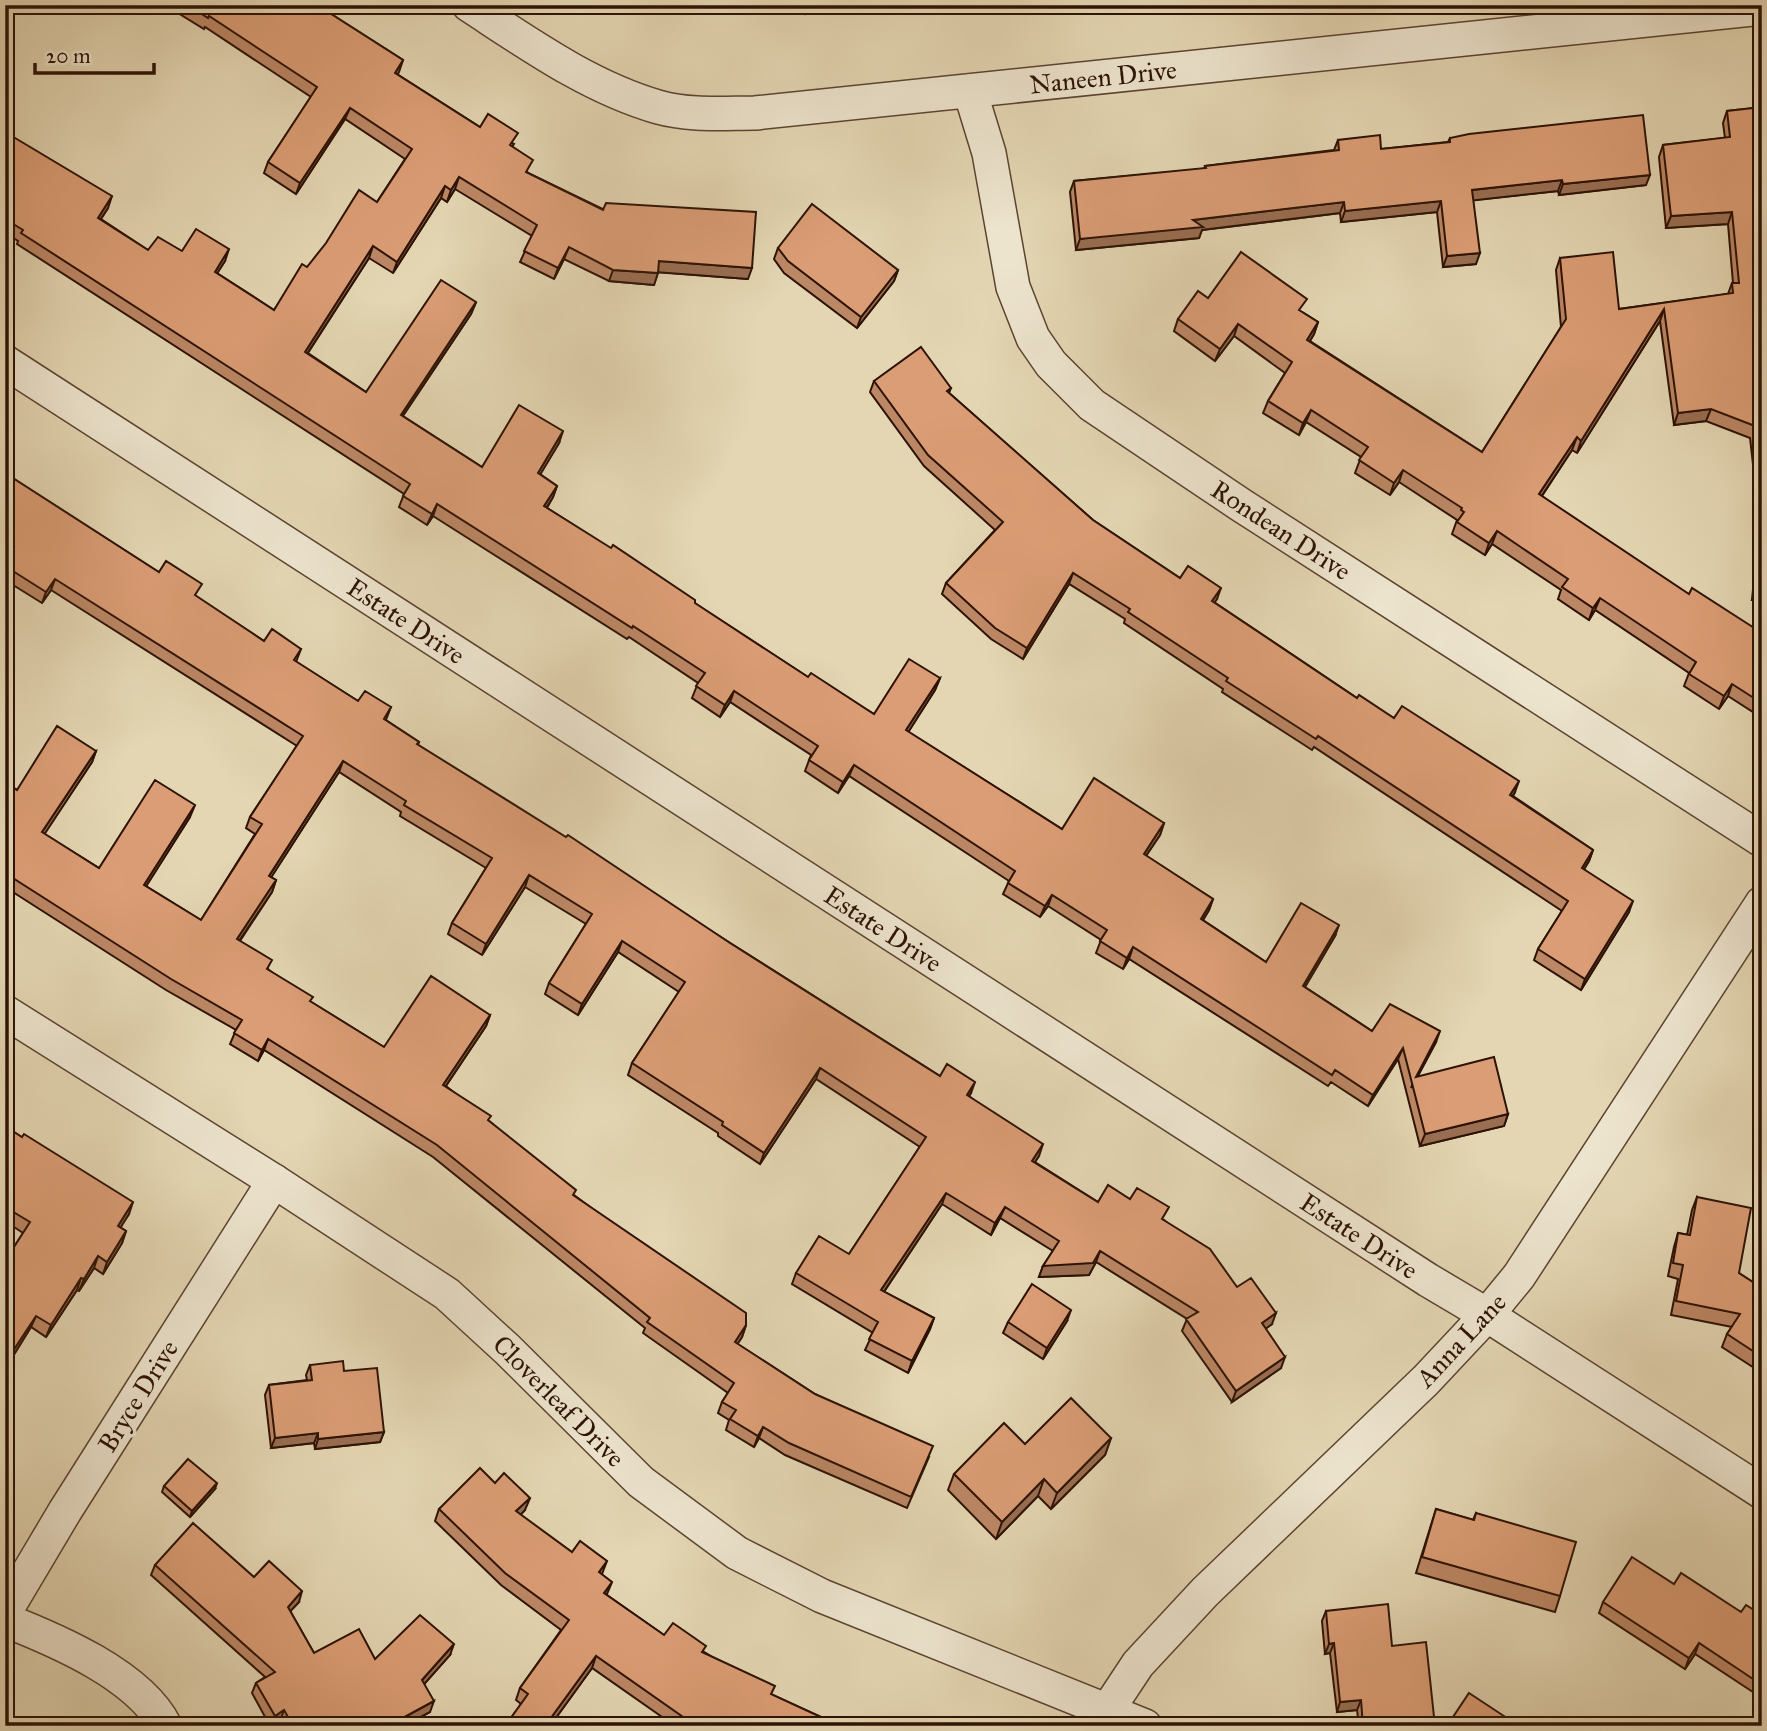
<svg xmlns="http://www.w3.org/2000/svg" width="1767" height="1731" font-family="'IM FELL Great Primer',serif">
<rect width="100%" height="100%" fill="#e4d6b3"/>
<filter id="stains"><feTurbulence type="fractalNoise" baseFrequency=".00286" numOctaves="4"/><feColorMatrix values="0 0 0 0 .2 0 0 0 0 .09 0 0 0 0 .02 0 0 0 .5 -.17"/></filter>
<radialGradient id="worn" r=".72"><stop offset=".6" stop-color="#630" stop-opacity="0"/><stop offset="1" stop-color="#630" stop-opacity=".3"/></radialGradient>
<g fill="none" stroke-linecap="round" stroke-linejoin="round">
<!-- street casing -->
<g stroke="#5b4330" stroke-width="36">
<g id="street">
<path d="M469,5C529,44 589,87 658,107C690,116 723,113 755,113L1762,8"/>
<path d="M970,91L989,153L1013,287L1033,338L1051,364L1092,405L1241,505L1762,840"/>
<path d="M5,362L1428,1280L1487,1315L1762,1492"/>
<path d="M5,1012L274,1181L447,1294L508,1350L641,1482L737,1553L822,1596L1145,1726"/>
<path d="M5,1612L65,1511L274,1181"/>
<path d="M5,1620C56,1640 139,1675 165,1726"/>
<path d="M1097,1726L1138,1664L1205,1592L1426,1380L1487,1315L1519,1276L1762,903"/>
</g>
</g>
<!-- street -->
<use href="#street" stroke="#ede4ce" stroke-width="33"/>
</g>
<!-- wall -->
<g fill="#bc8765" stroke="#2d1205" stroke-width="2">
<path d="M165,5H317L403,60L397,74L480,127L514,144L512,147L528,173L748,279L658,272L654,285L609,281L564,259L554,279L520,262L532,236L455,189L447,202L441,198L393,273L369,258L308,353L366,392L476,302L471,314L403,416L482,467L559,443L540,474L557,486L553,497L547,508L808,677L874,714L940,678L935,690L908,732L1062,829L1164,823L1160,835L1146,856L1213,899L1209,910L1203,920L1266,962L1335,936L1305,987L1372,1031L1436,1042L1418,1076L1508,1114L1504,1126L1420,1146L1398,1059L1368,1106L1331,1082L1328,1086L1129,959L1123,969L1096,953L1101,940L1048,906L1040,917L1003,894L1009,881L849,776L838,793L805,771L811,755L730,702L720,717L692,698L698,683L629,637L627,639L433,516L427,525L399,507L404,494L17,244L18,241L5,233V132L108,208L101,219L148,250L182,251L225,261L217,273L274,310L307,267L377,202L405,159L345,119L296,194L264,173L268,162L311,97L205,27L204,29Z"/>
<path d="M805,5H893L806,14Z"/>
<path d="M1762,107V481L1755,482L1750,438L1706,421L1674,425L1660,321L1577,453L1572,450L1542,496L1762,698L1753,712L1728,696L1719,709L1684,686L1689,673L1595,610L1589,620L1558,599L1561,590L1492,544L1485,555L1452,534L1457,520L1399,482L1390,495L1355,473L1361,457L1306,422L1299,435L1263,413L1268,401L1285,373L1234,336L1215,361L1174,331L1178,319L1208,298L1302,312L1318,322L1314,334L1310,341L1482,452L1561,327L1556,270L1560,258L1619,309L1728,294L1732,283H1733L1728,224L1666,228L1659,157L1663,145L1725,138L1723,123L1727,111Z"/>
<path d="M1450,138L1646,185L1559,195L1558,191L1473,200L1476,264L1443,267L1437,212L1341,222L1340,213L1202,230L1199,238L1076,250L1070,192L1074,181L1204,169L1205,166L1334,150L1338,140L1381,149L1448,142Z"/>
<path d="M778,248L898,270L894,281L857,328L784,273L774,259Z"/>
<path d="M874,381L951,388L949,393L1093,520L1180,578L1217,599L1214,602L1357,698L1394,718L1515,792L1513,796L1593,850L1589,861L1584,869L1629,912L1581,990L1534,960L1538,949L1562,911L1314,747L1312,750L1222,692L1223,689L1124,623L1125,619L1069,584L1023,659L991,639L942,594L946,583L995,530L924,466L870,392Z"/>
<path d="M5,473L264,641L301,649L296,662L358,701L391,707L386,720L419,742L418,745L940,1076L971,1093L969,1096L1039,1156L1035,1162L1098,1202L1164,1220L1237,1287L1272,1324L1265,1329L1281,1368L1232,1402L1182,1331L1187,1319L1096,1262L1089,1275L1039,1277L1043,1266L1053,1251L1000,1218L991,1235L942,1204L884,1292L934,1318L930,1329L908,1373L865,1350L873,1333L792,1284L796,1273L849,1254L920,1147L816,1079L760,1164L718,1136V1133L628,1075L632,1063L679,992L618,952L578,1015L545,994L549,983L586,924L525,887L482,955L448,934L452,923L486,868L400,816L401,812L339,772L271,877L276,880L272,892L240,941L269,970L311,1002L384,1047L490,1015L486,1026L446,1086L489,1121L574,1195L746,1325L742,1337L737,1344L815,1394L929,1457L907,1508L785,1455L759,1438L754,1447L726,1430L729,1420L718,1413L722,1402L728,1393L643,1333L645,1328L433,1157L264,1050L258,1061L230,1044L236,1030L166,990L5,887V782L17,790L96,751L92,762L44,834L99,868L190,817L146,886L201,920L255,834L246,828L250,817L297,746L51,590L42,603L5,580V561L8,557L5,556Z"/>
<path d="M1762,492V600H1752Z"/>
<path d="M5,1126L129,1214L120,1227L126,1231L122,1243L103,1274L94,1268L79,1291L77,1290L46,1337L31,1327L5,1369V1261L23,1233L5,1221Z"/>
<path d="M1697,1197L1739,1273L1762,1288V1373L1722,1347L1727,1334L1732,1327L1671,1315L1678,1279L1668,1276L1674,1247L1678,1233L1687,1235L1692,1210Z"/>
<path d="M1067,1321L1043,1359L1003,1333L1008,1322Z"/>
<path d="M310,1365L344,1371L384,1432L380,1442L315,1449L314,1443L271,1448L265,1395L269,1385L307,1380L306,1375Z"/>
<path d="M1111,1438L1105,1455L1051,1509L1038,1496L996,1539L948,1490L954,1474L1025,1444Z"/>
<path d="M495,1483L525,1510L520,1515L602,1574L607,1595L664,1635L704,1652L772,1695L823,1718L843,1726H675L592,1668L550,1726H506L508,1722L521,1704L516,1700L520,1688L561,1630L501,1585L435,1521L439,1509Z"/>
<path d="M164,1486L215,1489L190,1517L162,1492Z"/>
<path d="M1436,1509L1473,1520L1476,1513L1560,1596L1555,1612L1416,1573Z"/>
<path d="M155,1565L254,1577L299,1602L290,1611L314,1653L375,1659L450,1655L424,1684L430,1712L404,1726H283L280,1721L270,1726L252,1693L256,1683L265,1677L151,1575Z"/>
<path d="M1674,1584L1741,1612L1762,1615V1698L1695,1654L1685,1669L1599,1613L1603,1602Z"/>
<path d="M1326,1611L1392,1646L1435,1726H1359L1357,1710L1337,1712L1330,1653L1325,1654L1322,1621Z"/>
</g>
<!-- shaded-wall -->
<g fill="#996e52" stroke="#2d1205" stroke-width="2">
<path d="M810,5H893L806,14Z"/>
<path d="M403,60L399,72L391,84L395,73Z"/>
<path d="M350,108L345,119L296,194L300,183Z"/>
<path d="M1650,175L1646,185L1559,195L1563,184Z"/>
<path d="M459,177L455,189L447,202L451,190Z"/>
<path d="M1562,180L1558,191L1468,201L1472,190Z"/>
<path d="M445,186L441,198L393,273L397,262Z"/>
<path d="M112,196L108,208L94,229L98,218Z"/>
<path d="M1441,201L1437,212L1341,222L1345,211Z"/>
<path d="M1344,202L1340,213L1202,230L1199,238L1076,250L1080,239L1193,220Z"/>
<path d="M1732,212L1728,224L1666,228L1671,216Z"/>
<path d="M373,246L369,258L301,363L305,352Z"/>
<path d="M569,247L564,259L554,279L558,268Z"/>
<path d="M229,249L225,261L211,283L215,272Z"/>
<path d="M1480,253L1476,264L1443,267L1447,256Z"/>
<path d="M659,261L752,268L748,279L655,272Z"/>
<path d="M613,270L658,273L654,285L609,281Z"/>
<path d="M898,270L894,281L857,328L861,317Z"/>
<path d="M476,302L471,314L396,426L401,415Z"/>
<path d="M1664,309L1660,321L1577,453L1581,441Z"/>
<path d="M1318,322L1314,334L1303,352L1307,340Z"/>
<path d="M1238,324L1234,336L1215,361L1220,349Z"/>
<path d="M1711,409L1706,421L1674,425L1678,413Z"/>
<path d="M1311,410L1306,422L1299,435L1303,423Z"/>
<path d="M563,431L559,443L534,485L538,473Z"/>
<path d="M1577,437L1572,450L1535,506L1539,494Z"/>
<path d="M1762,469V481L1755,482L1760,470Z"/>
<path d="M1403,470L1399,482L1390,495L1394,483Z"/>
<path d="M557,486L553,497L540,518L544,506Z"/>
<path d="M437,504L433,516L427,525L432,514Z"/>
<path d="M1497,531L1492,544L1485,555L1489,543Z"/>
<path d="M1073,573L1069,584L1023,659L1027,648Z"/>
<path d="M55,579L51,590L42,603L46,592Z"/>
<path d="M1221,588L1217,599L1208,612L1212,601Z"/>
<path d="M1757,588H1762V600H1752Z"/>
<path d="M1600,598L1595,610L1589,620L1593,608Z"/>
<path d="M940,678L935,690L902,742L906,730Z"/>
<path d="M1732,684L1728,696L1719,709L1724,696Z"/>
<path d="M734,691L730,702L720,717L725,705Z"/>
<path d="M1762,693V698L1753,712L1757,700Z"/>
<path d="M96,751L92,762L38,844L42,832Z"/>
<path d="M343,761L339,772L265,887L269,876Z"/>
<path d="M854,765L849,776L838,793L843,782Z"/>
<path d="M1519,781L1515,792L1506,806L1510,795Z"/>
<path d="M195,805L190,817L140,896L144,885Z"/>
<path d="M1164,823L1160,835L1139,866L1144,854Z"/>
<path d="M1593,850L1589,861L1578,879L1582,868Z"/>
<path d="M529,875L525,887L482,955L486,944Z"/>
<path d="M276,880L272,892L233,950L237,939Z"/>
<path d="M1052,895L1048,906L1040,917L1045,906Z"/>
<path d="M1213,899L1209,910L1197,930L1201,919Z"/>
<path d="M1633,901L1629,912L1581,990L1585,979Z"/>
<path d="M1339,925L1335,936L1299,997L1303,986Z"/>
<path d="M622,941L618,952L578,1015L582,1004Z"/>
<path d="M1133,947L1129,959L1123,969L1127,958Z"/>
<path d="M490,1015L486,1026L439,1096L443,1085Z"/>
<path d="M1440,1031L1436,1042L1411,1088L1416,1077Z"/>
<path d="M268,1039L264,1050L258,1061L262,1050Z"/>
<path d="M1403,1048L1398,1059L1368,1106L1373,1095Z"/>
<path d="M820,1068L816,1079L760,1164L764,1153Z"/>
<path d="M975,1082L971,1093L963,1106L967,1095Z"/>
<path d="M1508,1114L1504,1126L1420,1146L1425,1134Z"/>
<path d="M1043,1144L1039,1156L1028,1172L1032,1161Z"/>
<path d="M946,1193L942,1204L877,1302L881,1290Z"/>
<path d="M133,1202L129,1214L114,1238L118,1226Z"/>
<path d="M1005,1207L1000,1218L991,1235L995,1223Z"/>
<path d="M126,1231L122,1243L103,1274L107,1262Z"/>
<path d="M1100,1251L1096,1262L1089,1275L1039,1277L1043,1266Z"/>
<path d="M98,1256L94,1268L79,1291L84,1279Z"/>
<path d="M81,1278L77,1290L46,1337L51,1325Z"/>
<path d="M1071,1310L1067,1321L1043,1359L1047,1348Z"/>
<path d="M1276,1313L1272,1324L1257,1335L1262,1323Z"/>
<path d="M36,1316L31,1327L5,1369V1363Z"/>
<path d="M934,1318L930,1329L908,1373L912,1361Z"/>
<path d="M746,1325L742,1337L731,1354L735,1342Z"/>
<path d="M1285,1357L1281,1368L1232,1402L1236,1391Z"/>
<path d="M763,1427L759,1438L754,1447L758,1436Z"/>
<path d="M384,1432L380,1442L315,1449L318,1439Z"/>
<path d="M318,1433L314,1443L271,1448L275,1438Z"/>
<path d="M1111,1438L1105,1455L1051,1509L1057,1493Z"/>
<path d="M1044,1479L1038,1496L996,1539L1002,1522Z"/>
<path d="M217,1483L215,1489L190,1517L192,1511Z"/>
<path d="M530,1498L525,1510L512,1524L516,1511Z"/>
<path d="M607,1561L602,1574L594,1584L599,1572Z"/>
<path d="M612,1582L607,1594L599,1605L604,1593Z"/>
<path d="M302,1591L299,1602L284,1618L288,1607Z"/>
<path d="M1334,1643L1330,1653L1325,1654L1329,1644Z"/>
<path d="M1699,1643L1695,1654L1685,1669L1689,1658Z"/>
<path d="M454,1644L450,1655L418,1691L422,1680Z"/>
<path d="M596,1656L592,1668L550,1726H545Z"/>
<path d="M1361,1700L1357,1710L1337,1712L1340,1702Z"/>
<path d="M434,1701L430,1712L404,1726H388Z"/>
<path d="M284,1710L280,1721L271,1726L275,1716Z"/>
</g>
<!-- building -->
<g fill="#db9d75" stroke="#2d1205" stroke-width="2">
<path d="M188,5H317L403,60L395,73L480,127L488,114L518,133L510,145L533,160L526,172L603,210L606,203L756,212L752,268L659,261L658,273L613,270L569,247L558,268L524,251L537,225L459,177L451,190L445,186L397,262L373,246L305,352L366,392L441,280L476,302L401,415L482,467L519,405L563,431L538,473L557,486L544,506L611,548L613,545L695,600V603L808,677L811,673L874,714L909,659L940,678L906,730L1062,829L1094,778L1164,823L1144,854L1213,899L1201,919L1266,962L1301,903L1339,925L1303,986L1372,1031L1390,1004L1440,1031L1416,1077L1494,1057L1508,1114L1425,1134L1403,1048L1373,1095L1335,1070L1332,1075L1133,947L1127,958L1100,941L1107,930L1052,895L1045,906L1008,883L1015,871L854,765L843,782L809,760L818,746L734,691L725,705L696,686L705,673L633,626L632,628L437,504L432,514L403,496L410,484L21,233L23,230L5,219V132L112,196L98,218L148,250L158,237L182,251L196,229L229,249L215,272L274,310L302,264L307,267L326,243L359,190L377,202L412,149L350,108L300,183L268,162L317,87L209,16L208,18Z"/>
<path d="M1762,107V469L1760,470L1755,426L1711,409L1678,413L1664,309L1581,441L1577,437L1539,494L1689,594L1692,588L1762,633V693L1757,700L1732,684L1724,696L1689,674L1696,662L1600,598L1593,608L1562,587L1568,579L1497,531L1489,543L1457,522L1464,512L1461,510L1462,508L1403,470L1394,483L1359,460L1368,447L1311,410L1303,423L1268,401L1292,362L1238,324L1220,349L1178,319L1198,291L1208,298L1241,252L1307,299L1299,310L1318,322L1307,340L1482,452L1566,319L1560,258L1613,252L1619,309L1733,293L1732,283H1739L1732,212L1671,216L1663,145L1730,137L1727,111Z"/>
<path d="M1643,115L1650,175L1563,184L1562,180L1472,190L1480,253L1447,256L1441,201L1345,211L1344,202L1193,220L1203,227L1080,239L1074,181L1206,168L1205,166L1339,150L1338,140L1380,135L1381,149L1450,142V138L1469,134Z"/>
<path d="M812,204L898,270L861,317L788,261L778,248Z"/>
<path d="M921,347L951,388L947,391L1093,520L1180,578L1188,566L1221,588L1212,601L1357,698L1359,695L1394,718L1402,706L1519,781L1510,795L1593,850L1582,868L1633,901L1585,979L1538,949L1568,901L1318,736L1316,739L1226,681L1228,678L1128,612L1130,609L1073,573L1027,648L995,628L946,583L1003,522L928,455L874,381Z"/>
<path d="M5,473L159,572L166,561L202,584L195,595L264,641L272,629L301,649L294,660L358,701L365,691L391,707L384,719L419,742L417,744L566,837L568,835L730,943L940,1076L947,1064L975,1082L967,1095L1043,1144L1032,1161L1098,1202L1108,1185L1130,1199L1137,1188L1169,1207L1162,1219L1210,1249L1237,1287L1251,1278L1276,1313L1262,1323L1285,1357L1236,1391L1186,1319L1198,1312L1100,1251L1093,1263L1043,1266L1059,1241L1005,1207L995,1223L946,1193L881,1290L934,1318L912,1361L869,1339L878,1322L796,1273L819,1236L849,1254L926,1137L820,1068L764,1153L722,1125L723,1122L632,1063L685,982L622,941L582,1004L549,983L592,914L529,875L486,944L452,923L492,858L404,805L406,801L343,761L269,876L276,880L237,939L272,960L267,969L313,997L310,1001L384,1047L431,976L490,1015L443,1085L491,1116L488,1120L576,1190L573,1195L746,1313V1325L735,1342L815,1394L933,1446L911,1497L789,1443L763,1427L758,1436L730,1419L736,1410L722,1402L734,1383L647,1322L650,1318L437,1145L268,1039L262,1050L234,1033L242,1020L171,979L5,873V782L17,790L57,726L96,751L42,832L99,868L155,780L195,805L144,885L201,920L262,824L250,817L303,736L55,579L46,592L5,566V561L14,547L5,542Z"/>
<path d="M1762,531V588H1757Z"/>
<path d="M5,1126L22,1137L24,1134L133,1202L118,1226L126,1231L107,1262L98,1256L84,1279L81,1278L51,1325L36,1316L5,1363V1261L30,1222L5,1207V1197L12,1186L5,1182Z"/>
<path d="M1697,1197L1751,1208L1739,1273L1762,1288V1357L1727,1334L1740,1314L1676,1301L1683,1265L1673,1263L1678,1233L1690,1235Z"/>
<path d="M1032,1284L1071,1310L1047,1348L1008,1322Z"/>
<path d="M343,1361L344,1371L377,1368L384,1432L318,1439V1433L275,1438L269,1385L312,1380L310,1365Z"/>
<path d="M1071,1398L1111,1438L1057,1493L1044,1479L1002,1522L954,1474L1004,1423L1025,1444Z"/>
<path d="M188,1459L217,1483L192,1511L164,1486Z"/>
<path d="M480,1468L495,1483L504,1473L530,1498L516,1511L572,1552L580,1541L607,1561L599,1572L612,1582L604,1593L664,1635L673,1623L706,1646L702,1652L775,1686L771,1694L823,1718L843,1726H696L596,1656L545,1726H513L508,1722L528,1694L520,1688L569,1620L505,1573L439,1509Z"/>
<path d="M1436,1509L1474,1520L1476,1513L1576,1542L1560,1596L1422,1557Z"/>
<path d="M193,1523L254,1577L269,1561L302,1591L288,1607L314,1653L359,1629L375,1659L420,1615L454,1644L422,1680L434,1701L388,1726H293L284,1710L275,1716L256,1683L275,1672L155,1565Z"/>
<path d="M1632,1557L1674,1584L1681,1573L1741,1612L1746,1605L1762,1615V1685L1699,1643L1689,1658L1603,1602Z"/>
<path d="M1388,1604L1392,1646L1426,1642L1435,1726H1363L1361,1700L1340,1702L1334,1643L1329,1644L1326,1611Z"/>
<path d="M1469,1693L1519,1726H1447Z"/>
</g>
<g text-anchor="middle" stroke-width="7" stroke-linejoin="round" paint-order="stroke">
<!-- street labels -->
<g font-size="26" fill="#2d1205" stroke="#ede4ce">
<text transform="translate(1103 77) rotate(-6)" y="9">Naneen Drive</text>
<text transform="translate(1281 530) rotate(33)" y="9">Rondean Drive</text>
<text transform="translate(406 621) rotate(33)" y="9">Estate Drive</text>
<text transform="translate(883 929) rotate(33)" y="9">Estate Drive</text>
<text transform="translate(1359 1236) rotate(33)" y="9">Estate Drive</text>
<text transform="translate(1461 1340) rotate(-47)" y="9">Anna Lane</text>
<text transform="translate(138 1396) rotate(-58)" y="9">Bryce Drive</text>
<text transform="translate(559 1401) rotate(45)" y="9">Cloverleaf Drive</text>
</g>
</g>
<!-- margin -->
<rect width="1767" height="1731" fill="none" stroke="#e4d6b3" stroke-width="28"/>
<rect x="7" y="7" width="1753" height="1717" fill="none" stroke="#2d1205" stroke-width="3.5"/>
<rect x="14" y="14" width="1739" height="1703" fill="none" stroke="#2d1205" stroke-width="2"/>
<!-- scale -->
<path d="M35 63v10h119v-10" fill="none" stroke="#2d1205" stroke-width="3.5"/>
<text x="46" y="63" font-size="21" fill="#2d1205" stroke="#ede4ce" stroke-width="5" paint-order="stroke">20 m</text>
<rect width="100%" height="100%" filter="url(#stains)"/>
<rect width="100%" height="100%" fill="url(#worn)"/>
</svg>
